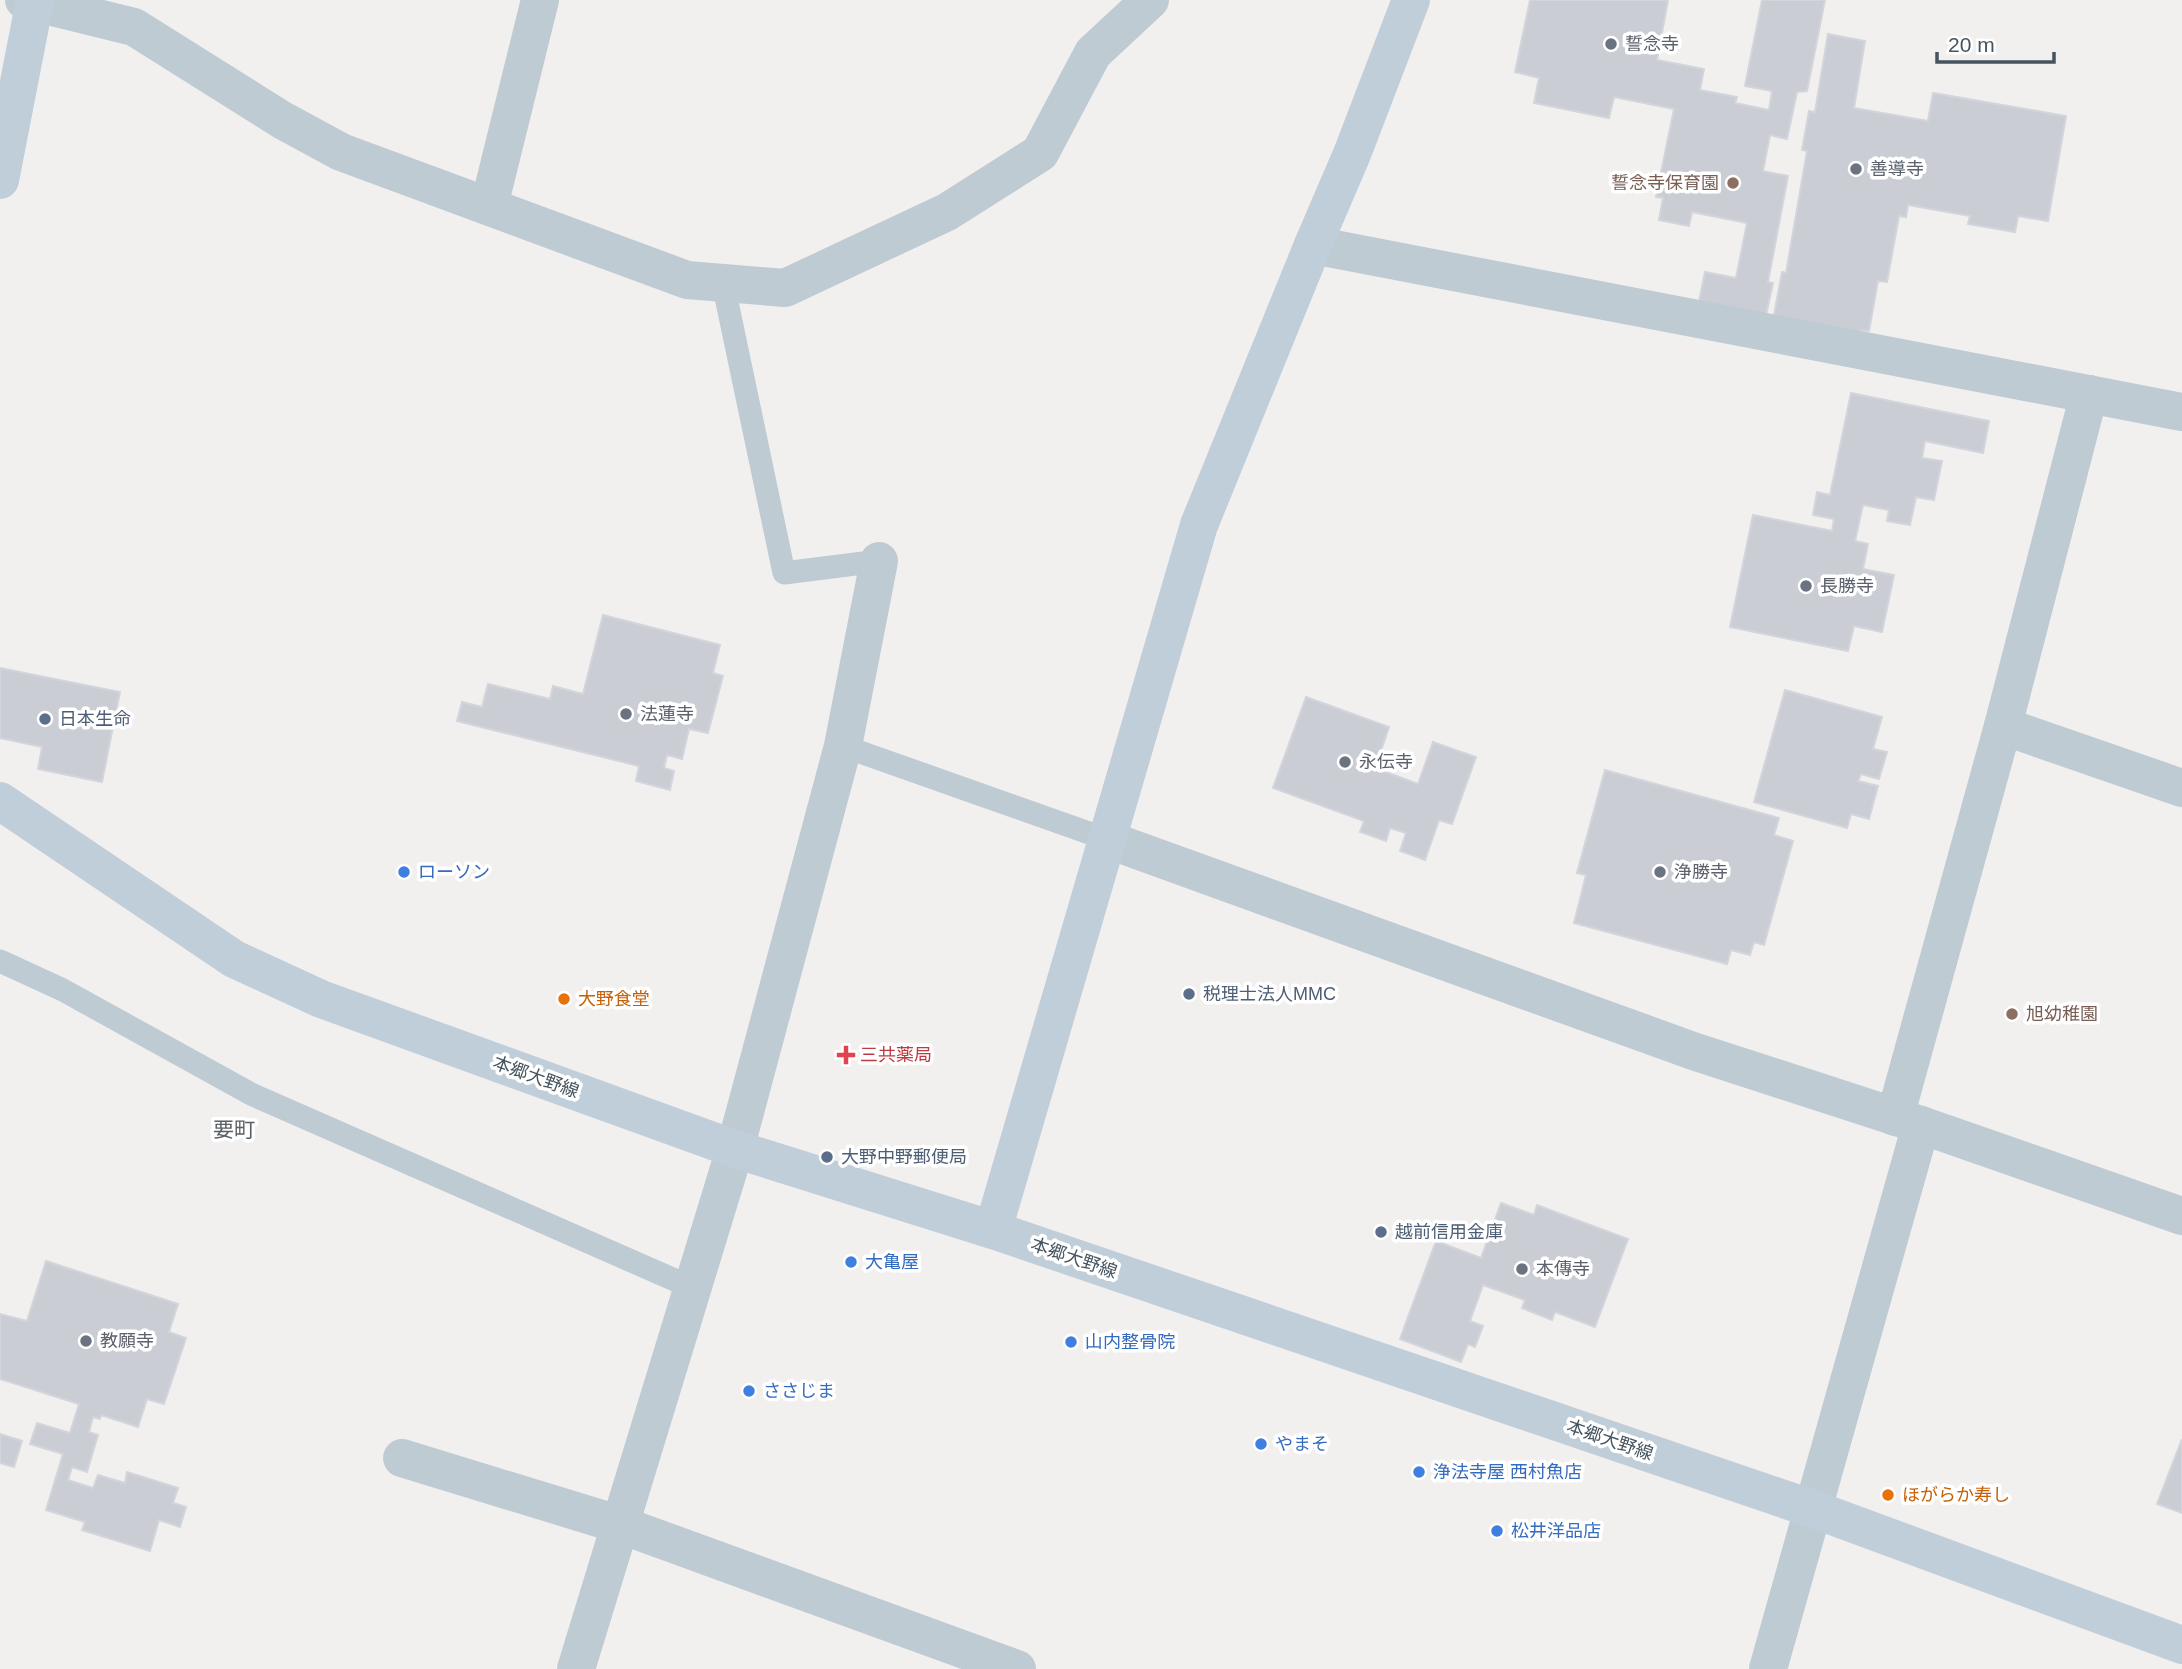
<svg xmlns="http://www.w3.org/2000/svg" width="2182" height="1669" font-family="Helvetica,'Noto Sans JP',sans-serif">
<rect width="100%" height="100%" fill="#f2efef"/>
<!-- building -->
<g fill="#caced4" stroke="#d2d5db" stroke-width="2">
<path d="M1530,0H1668L1657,60L1704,69L1700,90L1737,97L1735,103L1769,110L1772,91L1745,86L1762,0H1825L1807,91L1797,92L1787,139L1770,135L1763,171L1788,176L1768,282L1773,283L1764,324L1697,311L1705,272L1736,278L1747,223L1692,212L1689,226L1659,220L1663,198L1656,197L1674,109L1614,97L1609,118L1534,103L1539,78L1515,72Z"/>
<path d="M1828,34L1865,41L1854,108L1928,121L1933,93L2066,116L2048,221L2018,216L2015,232L1968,224L1970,216L1908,205L1906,217L1899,216L1887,282L1878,281L1869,331L1860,330L1858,341L1772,326L1782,272L1786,273L1807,151L1802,150L1809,111L1815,112Z"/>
<path d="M1851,393L1989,421L1983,453L1925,441L1922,458L1942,461L1934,500L1916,497L1910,525L1887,521L1889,510L1863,505L1855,541L1868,544L1863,569L1894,575L1882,632L1854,626L1848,651L1730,627L1753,515L1832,531L1834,519L1813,515L1817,492L1830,495Z"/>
<path d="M603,615L720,645L713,673L723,676L708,733L689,729L682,759L667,755L664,768L674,771L670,790L636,781L639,766L457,721L462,702L482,707L488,684L550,699L553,686L583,694Z"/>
<path d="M0,668L120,692L102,782L38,769L42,747L0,738Z"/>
<path d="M1785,690L1882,717L1873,749L1887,752L1879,779L1861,774L1858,781L1878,786L1869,819L1851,814L1847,828L1754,802Z"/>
<path d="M1306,697L1389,727L1375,768L1418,784L1433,742L1476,757L1452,824L1439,820L1425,860L1400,851L1406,833L1390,828L1386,841L1360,832L1364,821L1273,788Z"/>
<path d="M1605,770L1779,818L1774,835L1793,841L1764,945L1754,942L1750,955L1731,950L1727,964L1574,923L1586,875L1577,873Z"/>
<path d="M1501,1203L1534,1215L1537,1205L1628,1239L1595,1327L1555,1312L1552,1320L1522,1308L1525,1300L1483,1285L1470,1321L1483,1326L1475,1347L1468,1344L1461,1362L1400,1339L1436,1241L1481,1258Z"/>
<path d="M46,1261L178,1304L169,1332L186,1338L164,1404L147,1399L138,1427L101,1415L100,1419L93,1417L89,1432L98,1435L87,1472L72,1467L68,1480L93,1488L98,1475L125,1483L127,1472L178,1488L173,1503L186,1507L180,1527L159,1520L150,1551L82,1530L85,1522L46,1510L63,1454L30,1444L37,1423L70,1433L79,1404L0,1379V1314L27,1321Z"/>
<path d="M0,1434L22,1441L14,1467L0,1463Z"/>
<path d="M2182,1439V1513L2157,1504Z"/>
</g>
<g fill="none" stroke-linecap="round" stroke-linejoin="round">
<!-- lane -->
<g stroke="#becbd3" stroke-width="23">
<path d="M723,283L784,573L879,561"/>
<path d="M843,746L1106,839"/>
<path d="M0,961L63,990L251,1094L693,1288"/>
</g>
<!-- street -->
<g stroke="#becbd3" stroke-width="38">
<path d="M24,0L134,27L282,120L341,152L687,280L785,288L947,212L1040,153L1093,53L1150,0"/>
<path d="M489,206L540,0"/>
<path d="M1313,245L2182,412"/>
<path d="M2003,726L2182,788"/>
<path d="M1106,839L1693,1051L1921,1125L2182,1216"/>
<path d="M1895,1117L2003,726L2089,394"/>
<path d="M402,1458L621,1525L1017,1669"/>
<path d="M576,1669L735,1149L843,746L879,561"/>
<path d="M1768,1669L1921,1125"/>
</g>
<!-- secondary -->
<g stroke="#c0ceda" stroke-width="38">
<path d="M0,180L35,0"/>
<path d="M0,801L234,959L321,999L735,1149L993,1230L1813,1509L2182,1645"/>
<path d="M993,1230L1199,525L1313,245L1352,154L1411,0"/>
</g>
</g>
<!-- markers -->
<g fill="#6b7280" stroke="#fff" stroke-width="2.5">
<circle cx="1611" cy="44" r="7"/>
<circle cx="1856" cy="169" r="7"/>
<circle cx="1806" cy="586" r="7"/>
<circle cx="626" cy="714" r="7"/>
<circle cx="1345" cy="762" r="7"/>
<circle cx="1660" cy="872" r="7"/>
<circle cx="1522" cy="1269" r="7"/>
<circle cx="86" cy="1341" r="7"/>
</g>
<g fill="#8d6e63" stroke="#fff" stroke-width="2.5">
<circle cx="1733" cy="183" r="7"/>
<circle cx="2012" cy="1014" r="7"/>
</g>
<g fill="#5c6f8a" stroke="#fff" stroke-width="2.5">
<circle cx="45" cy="719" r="7"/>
<circle cx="1189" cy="994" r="7"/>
<circle cx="827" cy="1157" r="7"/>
<circle cx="1381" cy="1232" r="7"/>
</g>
<g fill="#3f7fe0" stroke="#fff" stroke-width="2.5">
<circle cx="404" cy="872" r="7"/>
<circle cx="851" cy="1262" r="7"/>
<circle cx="1071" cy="1342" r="7"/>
<circle cx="749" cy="1391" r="7"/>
<circle cx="1261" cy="1444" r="7"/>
<circle cx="1419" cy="1472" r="7"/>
<circle cx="1497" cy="1531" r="7"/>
</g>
<g fill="#e8710a" stroke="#fff" stroke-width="2.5">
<circle cx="564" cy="999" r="7"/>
<circle cx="1888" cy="1495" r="7"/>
</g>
<path fill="#e0444e" stroke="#fff" stroke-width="2.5" d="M842.5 1044.5h7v7h7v7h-7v7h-7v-7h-7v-7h7z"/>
<g text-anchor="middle" stroke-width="7" stroke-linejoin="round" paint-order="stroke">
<!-- worship labels -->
<g font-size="18" fill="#5b616d" stroke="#fff" text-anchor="start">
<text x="1625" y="50">誓念寺</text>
<text x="1870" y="175">善導寺</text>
<text x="1820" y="592">長勝寺</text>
<text x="640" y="720">法蓮寺</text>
<text x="1359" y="768">永伝寺</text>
<text x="1674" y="878">浄勝寺</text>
<text x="1536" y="1275">本傳寺</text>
<text x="100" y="1347">教願寺</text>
</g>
<!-- education labels -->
<g font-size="18" fill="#785e54" stroke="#fff" text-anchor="end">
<text x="1719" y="189">誓念寺保育園</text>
<text x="2026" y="1020" text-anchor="start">旭幼稚園</text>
</g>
<!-- service labels -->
<g font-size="18" fill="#4e5e75" stroke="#fff" text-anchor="start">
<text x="59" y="725">日本生命</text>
<text x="1203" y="1000">税理士法人MMC</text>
<text x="841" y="1163">大野中野郵便局</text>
<text x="1395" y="1238">越前信用金庫</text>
</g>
<!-- shop labels -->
<g font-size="18" fill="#366cbe" stroke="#fff" text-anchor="start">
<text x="418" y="878">ローソン</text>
<text x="865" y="1268">大亀屋</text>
<text x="1085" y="1348">山内整骨院</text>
<text x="763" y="1397">ささじま</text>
<text x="1275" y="1450">やまそ</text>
<text x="1433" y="1478">浄法寺屋 西村魚店</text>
<text x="1511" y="1537">松井洋品店</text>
</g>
<!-- food labels -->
<g font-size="18" fill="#c56008" stroke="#fff" text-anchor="start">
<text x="578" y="1005">大野食堂</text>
<text x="1902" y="1501">ほがらか寿し</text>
</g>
<!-- health labels -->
<g font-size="18" fill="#be3a42" stroke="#fff" text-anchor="start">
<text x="860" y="1061">三共薬局</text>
</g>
<!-- street labels -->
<g font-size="18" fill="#45545f" stroke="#fff">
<text transform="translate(536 1077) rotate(20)" y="6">本郷大野線</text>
<text transform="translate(1074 1258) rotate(19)" y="6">本郷大野線</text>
<text transform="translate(1610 1440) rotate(19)" y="6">本郷大野線</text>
</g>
<!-- quarter labels -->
<g font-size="21" fill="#5b6065" stroke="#fff">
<text x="234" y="1137">要町</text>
</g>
</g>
<!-- scale -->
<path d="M1937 52v10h117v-10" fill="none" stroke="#45545f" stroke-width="3.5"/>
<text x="1948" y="52" font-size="21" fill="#45545f" stroke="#ffffff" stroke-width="5" paint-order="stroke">20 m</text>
</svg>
